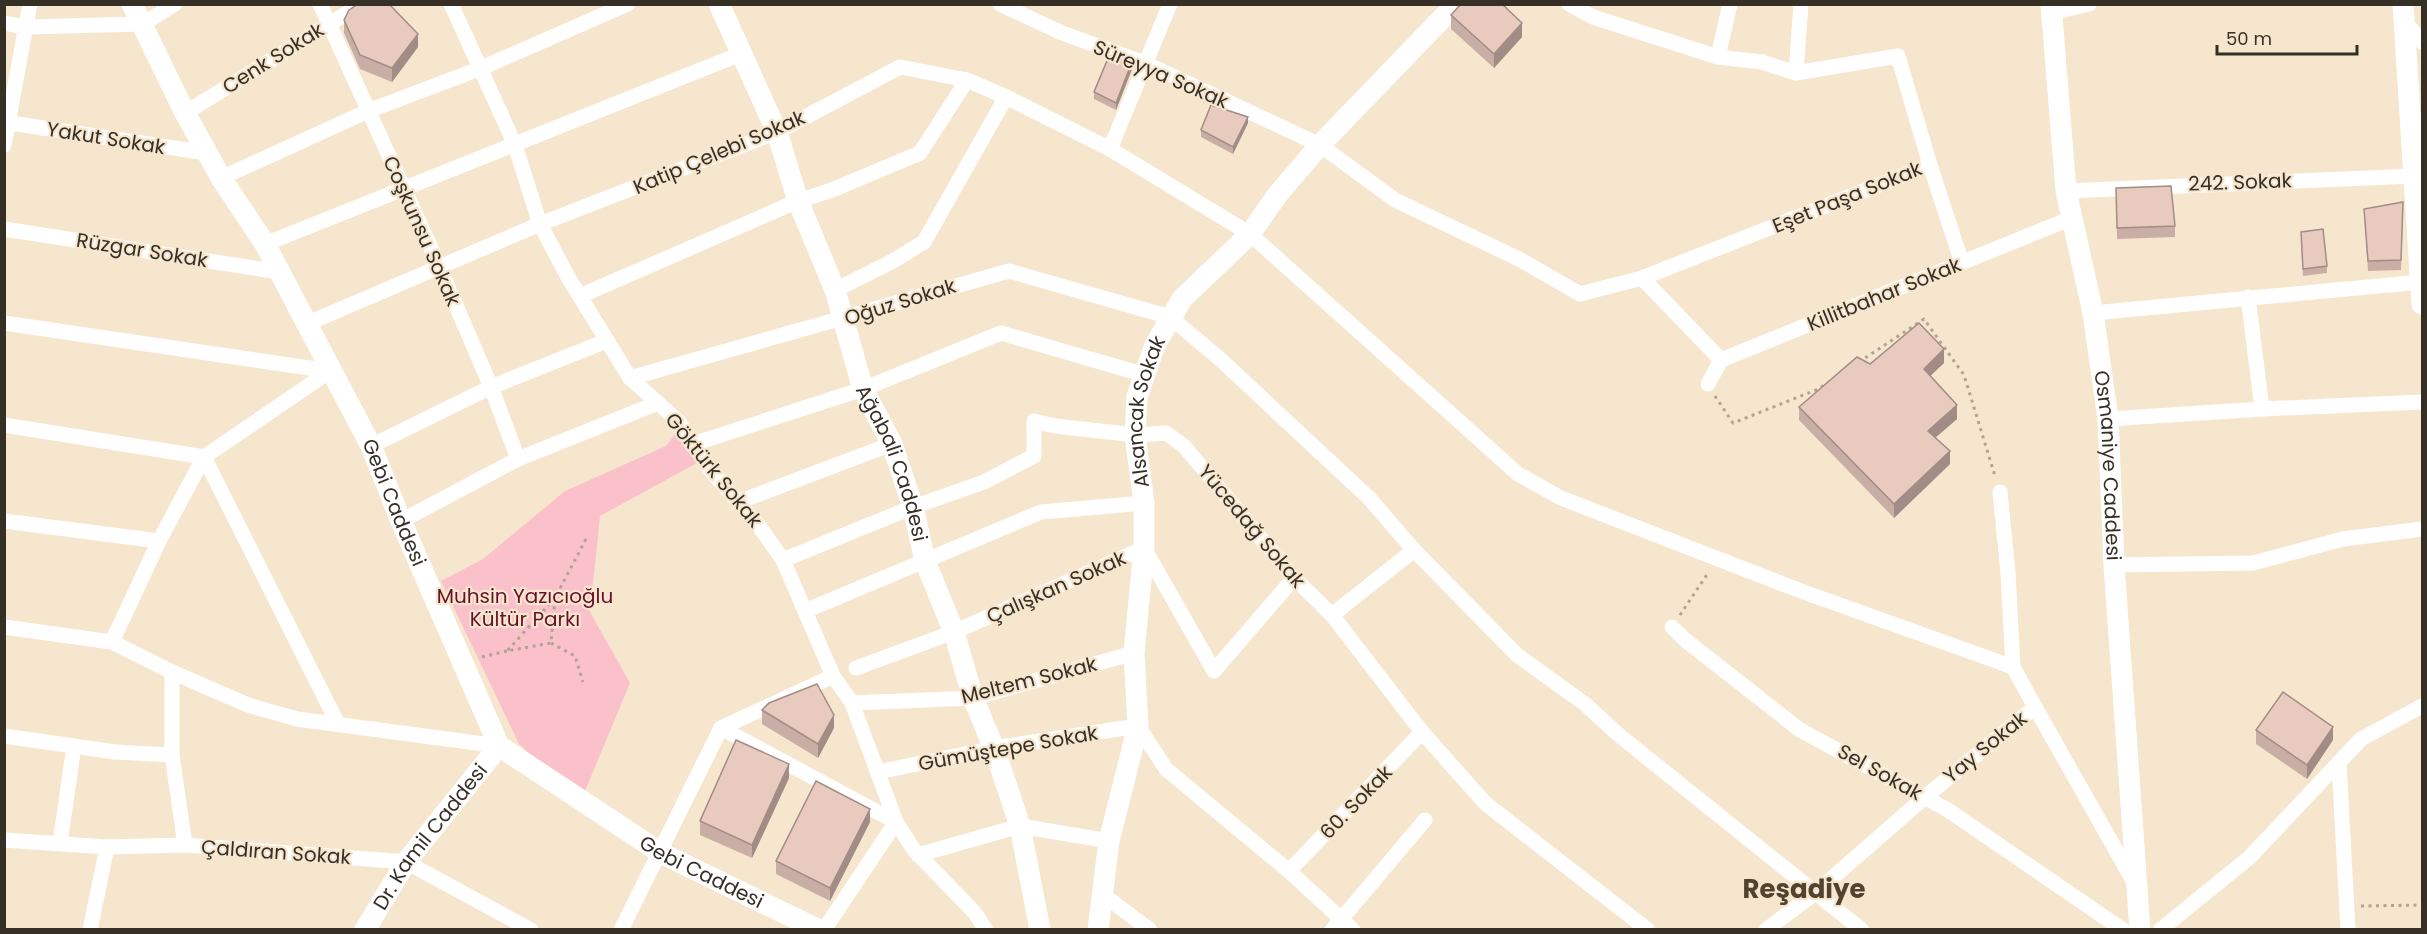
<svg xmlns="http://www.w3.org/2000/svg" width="2427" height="934" font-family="Poppins,sans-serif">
<rect width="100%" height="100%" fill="#f7e6ce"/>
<!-- green -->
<path fill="#fbc1ca" d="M677,432L697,463L600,516L590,612L630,683L585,791L547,771L519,744L441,581L483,559L565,491L666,446Z"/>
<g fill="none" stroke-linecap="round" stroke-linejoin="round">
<!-- path -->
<g stroke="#b2a492" stroke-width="3" stroke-dasharray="3 4.5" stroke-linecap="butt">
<path d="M1859,362L1924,319L1964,375L1995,476"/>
<path d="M1715,396L1733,423L1816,390L1829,382"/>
<path d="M555,598L507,651L551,643L555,598L586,539"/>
<path d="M1680,615L1708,573"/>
<path d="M551,643L575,656L583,682"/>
<path d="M482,657L507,651"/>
<path d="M2361,906L2422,905"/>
</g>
<!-- street -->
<g stroke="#fff" stroke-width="15">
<path d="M320,4L440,268L491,387L518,459"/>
<path d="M451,4L515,145L540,224L568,277L630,378L678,421L712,472L759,526L783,560L833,676L852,703L896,822L914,850L975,913L986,930"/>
<path d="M1000,4L1062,33L1147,64L1320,145L1395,200L1519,259L1580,294L1642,278L1721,360"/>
<path d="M1569,4L1593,17L1718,57L1762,62L1796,73L1898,56L1930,165L1642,278"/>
<path d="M2052,13L2089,4"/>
<path d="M2404,21L2422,42"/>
<path d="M4,23L25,27L143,24L175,4"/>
<path d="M1718,57L1730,4"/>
<path d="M1796,73L1801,4"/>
<path d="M185,113L362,4"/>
<path d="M4,122L207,153"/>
<path d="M4,145L30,4"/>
<path d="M1110,149L1170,4"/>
<path d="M1930,165L1962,263"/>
<path d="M221,178L368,111L479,69L628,4"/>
<path d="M2066,191L2414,176"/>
<path d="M4,229L279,272"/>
<path d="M265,244L743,53"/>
<path d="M835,290L893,261L924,242L1006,97"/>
<path d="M580,296L798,201L832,190L920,153L967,80"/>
<path d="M2093,313L2421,282"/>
<path d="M4,323L330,371"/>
<path d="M306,324L540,224L777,132L900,67L967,80L1006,97L1110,149L1250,234L1518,474L1561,498L1801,591L2013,667"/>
<path d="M630,378L1009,271L1170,317L1220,359L1369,498L1414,550L1517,655L1585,704L1620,736L1862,930"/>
<path d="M1708,384L1721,360L2072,218"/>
<path d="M2262,409L2422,402"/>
<path d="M2108,419L2262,409L2248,297"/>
<path d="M4,425L204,457L338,724"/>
<path d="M696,443L863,389L1001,333L1145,375"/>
<path d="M371,446L491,387L606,341"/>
<path d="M738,502L892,444"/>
<path d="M4,521L159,541"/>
<path d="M401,521L518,459L658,403"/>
<path d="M783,560L913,507L984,482L1034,456V421L1055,426L1135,435L1166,433L1184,446L1294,578L1332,615L1422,732L1485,803L1648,930"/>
<path d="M2114,565L2253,563L2343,539L2422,529"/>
<path d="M805,611L1041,512L1144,503"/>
<path d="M1332,615L1414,550"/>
<path d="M4,627L112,642L172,672L248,705L297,719L499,746"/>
<path d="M1672,627L1684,639L1800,730L1948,810L2123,930"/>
<path d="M112,642L159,541L204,457L330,371"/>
<path d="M856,668L954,632L1144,548L1214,671L1294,578"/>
<path d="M172,672V755"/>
<path d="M852,703L973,698L1134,653"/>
<path d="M2035,707L2135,884"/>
<path d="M721,728L896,822L824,930"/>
<path d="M4,736L115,752L172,755L185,845"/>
<path d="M2339,763L2348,930"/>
<path d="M878,772L994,748L1138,726L1166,769L1289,871L1353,930"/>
<path d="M4,840L107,847L185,845L406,862L531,930"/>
<path d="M60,843L74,746"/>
<path d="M918,855L1020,826L1109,841"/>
<path d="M1289,871L1422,732"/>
<path d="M1102,894L1150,930"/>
<path d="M90,930L107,847"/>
<path d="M621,930L721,728L833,676"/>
<path d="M1332,930L1425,820"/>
<path d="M1766,930L1815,893L1925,797L2035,707L2013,667L2008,573L2000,492"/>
<path d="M2160,930L2250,857L2361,739L2422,706"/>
</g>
<!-- secondary -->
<g stroke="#fff" stroke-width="21">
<path id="s1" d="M132,4L185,113L221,178L265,244L371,446L401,521L499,746L661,853L819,930"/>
<path id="s2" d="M719,4L777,132L798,201L835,290L863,389L892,444L913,507L925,561L954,632L973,698L994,748L1020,826L1040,930"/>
<path id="s3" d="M2051,4L2066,191L2093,313L2108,419L2114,565L2140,930"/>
<path d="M2403,4L2422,304"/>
<path id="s4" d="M365,930L406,862L499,746"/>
<path id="s5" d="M1098,930L1109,841L1138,726L1134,653L1144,548V503L1135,435L1137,397L1155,345L1182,299L1250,234L1278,194L1320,145L1456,4"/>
</g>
</g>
<!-- wall -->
<g fill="#c8aea4">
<path d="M1451,15L1522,37L1494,68L1451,29Z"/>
<path d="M344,20L418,47L392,82L360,69L344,33Z"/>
<path d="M1132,69L1116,110L1094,99V92Z"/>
<path d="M1248,123L1233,154L1201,137V130Z"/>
<path d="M2116,188L2175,226V237L2117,239Z"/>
<path d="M2403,202L2401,270L2368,271L2364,209Z"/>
<path d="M2301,239L2327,266V273L2303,276Z"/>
<path d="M1944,363L1930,376L1957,419L1935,438L1950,464L1894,518L1799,420V407L1870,364Z"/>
<path d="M762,710L834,728L818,758L762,724Z"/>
<path d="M2256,730L2333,740L2307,779L2256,744Z"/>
<path d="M789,778L752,858L700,835V821Z"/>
<path d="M870,822L830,901L776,874V861Z"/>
</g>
<!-- shaded-wall -->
<g fill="#a28d86">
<path d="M1522,23V37L1494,68V54Z"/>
<path d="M418,34V47L392,82V68Z"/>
<path d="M1132,62V69L1116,110V103Z"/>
<path d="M1248,117V123L1233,154V147Z"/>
<path d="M1944,349V363L1924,382V369Z"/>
<path d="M1957,405V419L1928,444V431Z"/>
<path d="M1950,451V464L1894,518V504Z"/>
<path d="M834,715V728L818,758V744Z"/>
<path d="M2333,727V740L2307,779V765Z"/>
<path d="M789,764V778L752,858V845Z"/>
<path d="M870,809V822L830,901V888Z"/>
</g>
<!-- building -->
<g fill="#e8cabf" stroke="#a28d86" stroke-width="1.5">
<path d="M358,4H389L418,34L392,68L360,55L344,20L349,10Z"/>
<path d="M1461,4H1502L1522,23L1494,54L1451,15Z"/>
<path d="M1109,56L1132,62L1116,103L1094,92Z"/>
<path d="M1211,105L1248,117L1233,147L1201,130Z"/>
<path d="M2171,186L2175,226L2117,228L2116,188Z"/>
<path d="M2403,202L2401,260L2368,261L2364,209Z"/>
<path d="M2323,229L2327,266L2303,269L2301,232Z"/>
<path d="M1919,323L1944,349L1924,369L1957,405L1928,431L1950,451L1894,504L1799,407L1857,357L1870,364Z"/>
<path d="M817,684L834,715L818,744L762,710L769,703Z"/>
<path d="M2283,692L2333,727L2307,765L2256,730Z"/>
<path d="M736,740L789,764L752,845L700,821Z"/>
<path d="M816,781L870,809L830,888L776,861Z"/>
</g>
<g text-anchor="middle" stroke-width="4.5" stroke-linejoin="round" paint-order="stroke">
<!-- street labels -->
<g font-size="20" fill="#362f26" stroke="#f7e6ce">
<text transform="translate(273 58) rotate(-32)" y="7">Cenk Sokak</text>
<text transform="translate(1161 74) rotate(23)" y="7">Süreyya Sokak</text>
<text transform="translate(106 138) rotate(9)" y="7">Yakut Sokak</text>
<text transform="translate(719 152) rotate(-23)" y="7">Katip Çelebi Sokak</text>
<text transform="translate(2240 182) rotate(-2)" y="7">242. Sokak</text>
<text transform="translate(1847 197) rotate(-22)" y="7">Eşet Paşa Sokak</text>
<text transform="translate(422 231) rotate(66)" y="7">Coşkunsu Sokak</text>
<text transform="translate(142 250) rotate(9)" y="7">Rüzgar Sokak</text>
<text transform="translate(1884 294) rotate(-22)" y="7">Killitbahar Sokak</text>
<text transform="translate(900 302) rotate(-17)" y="7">Oğuz Sokak</text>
<text dy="7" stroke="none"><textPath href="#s5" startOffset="525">Alsancak Sokak</textPath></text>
<text dy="7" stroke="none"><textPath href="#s2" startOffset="492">Ağabali Caddesi</textPath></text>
<text dy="7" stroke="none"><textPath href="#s3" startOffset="466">Osmaniye Caddesi</textPath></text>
<text transform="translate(714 470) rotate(51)" y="7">Göktürk Sokak</text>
<text dy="7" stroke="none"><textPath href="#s1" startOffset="564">Gebi Caddesi</textPath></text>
<text transform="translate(1252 526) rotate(50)" y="7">Yücedağ Sokak</text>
<text transform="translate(1056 587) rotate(-24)" y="7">Çalışkan Sokak</text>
<text transform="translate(1029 680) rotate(-14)" y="7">Meltem Sokak</text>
<text transform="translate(1985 747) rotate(-39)" y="7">Yay Sokak</text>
<text transform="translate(1008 748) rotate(-10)" y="7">Gümüştepe Sokak</text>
<text transform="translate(1880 772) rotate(29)" y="7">Sel Sokak</text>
<text transform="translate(1356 802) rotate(-46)" y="7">60. Sokak</text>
<text dy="7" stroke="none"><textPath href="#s4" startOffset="114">Dr. Kamil Caddesi</textPath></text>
<text transform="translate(276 852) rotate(4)" y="7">Çaldıran Sokak</text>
<text dy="7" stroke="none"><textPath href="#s1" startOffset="1068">Gebi Caddesi</textPath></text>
</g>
<!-- park labels -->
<g font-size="20" fill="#670f2b" stroke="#f7e6ce">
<text x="525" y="603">Muhsin Yazıcıoğlu<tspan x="525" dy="23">Kültür Parkı</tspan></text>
</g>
<!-- district labels -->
<g font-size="26" font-weight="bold" fill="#51432f" stroke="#f7e6ce">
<text x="1804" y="898">Reşadiye</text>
</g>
</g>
<!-- border -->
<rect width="2427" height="934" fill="none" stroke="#362f26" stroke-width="12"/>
<!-- scale -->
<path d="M2217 45v9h140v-9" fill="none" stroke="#362f26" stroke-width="3"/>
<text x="2226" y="45" font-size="18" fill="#362f26" stroke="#f7e6ce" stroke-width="4.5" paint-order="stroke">50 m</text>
</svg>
